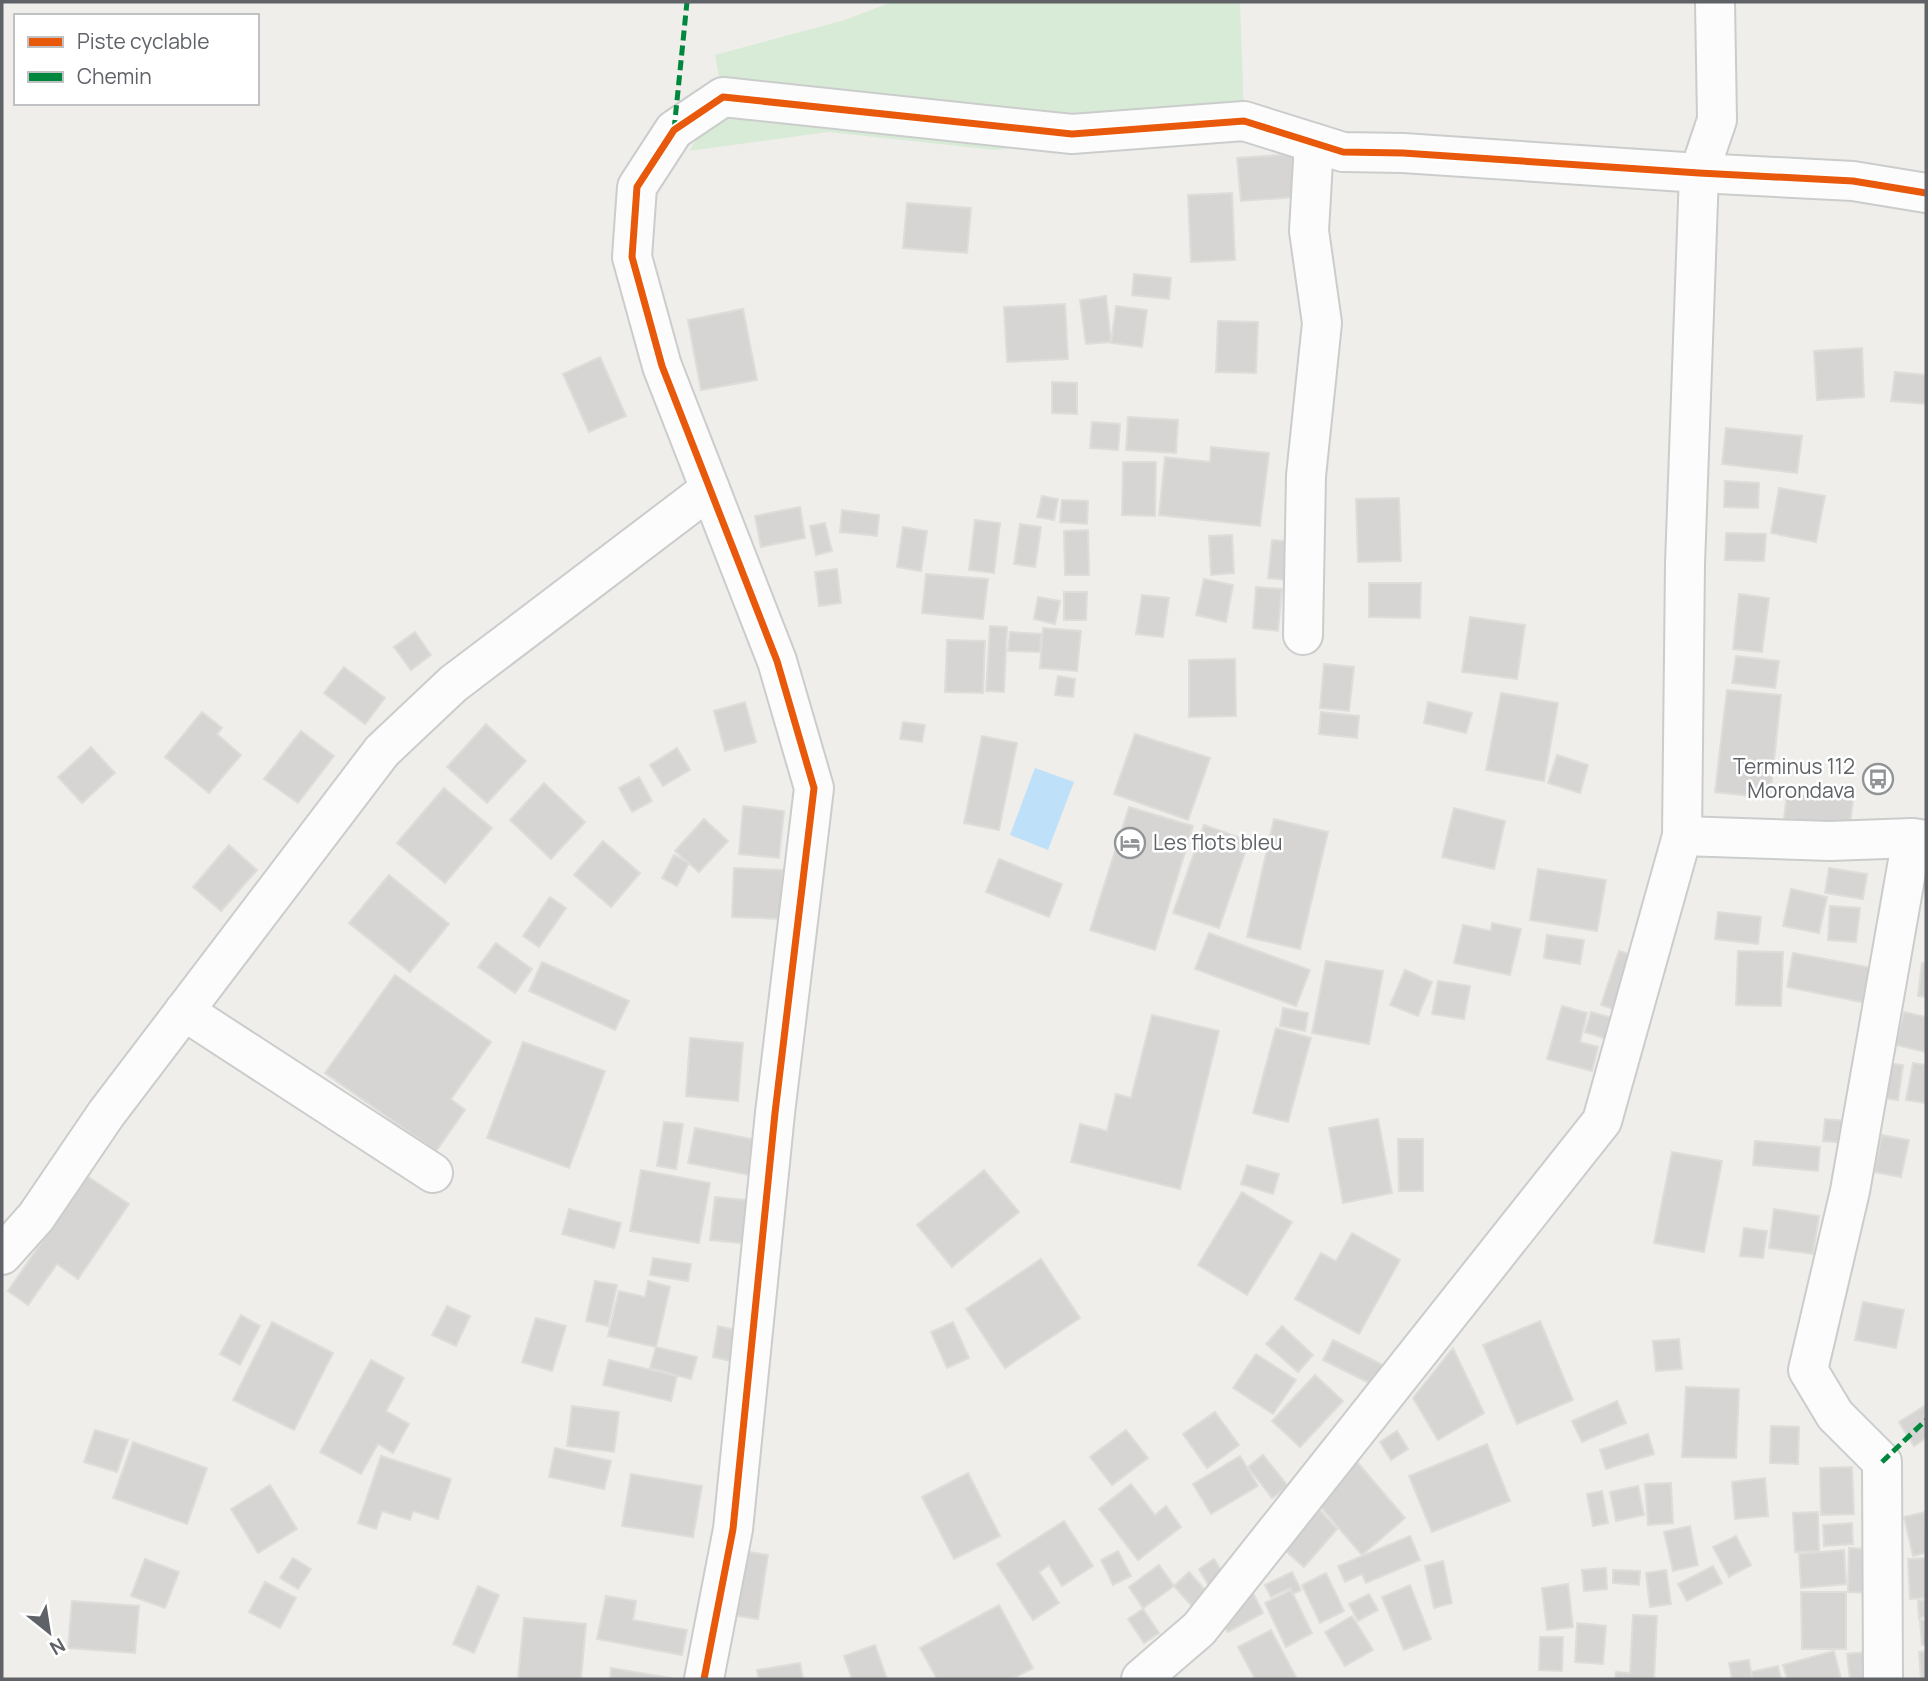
<svg xmlns="http://www.w3.org/2000/svg" width="1928" height="1681" font-family="Manrope,sans-serif">
<rect width="100%" height="100%" fill="#efeeea"/>
<!-- green -->
<path fill="#d8ebd6" d="M892,2H1240L1244,121L995,150L828,132L689,151L723,97L715,55L845,20Z"/>
<!-- water -->
<path fill="#bfe0f9" d="M1035,768L1074,782L1048,850L1010,835Z"/>
<!-- building -->
<g fill="#d6d5d3" stroke="#deddd9" stroke-width="2">
<path d="M1296,154L1299,197L1241,201L1237,158Z"/>
<path d="M1232,193L1235,260L1191,262L1188,195Z"/>
<path d="M907,203L971,208L967,253L903,248Z"/>
<path d="M1134,274L1171,278L1169,299L1132,295Z"/>
<path d="M1106,296L1111,342L1086,344L1080,300Z"/>
<path d="M1065,304L1068,359L1007,362L1004,307Z"/>
<path d="M1116,306L1147,310L1142,347L1111,343Z"/>
<path d="M743,309L757,380L701,390L688,320Z"/>
<path d="M1218,321L1258,322L1256,373L1216,372Z"/>
<path d="M1862,348L1864,397L1817,400L1814,351Z"/>
<path d="M600,357L626,416L589,432L563,374Z"/>
<path d="M1895,372L1926,375V404L1891,401Z"/>
<path d="M1052,382L1077,383V414L1052,413Z"/>
<path d="M1128,417L1178,420L1176,453L1126,450Z"/>
<path d="M1092,422L1120,424L1118,450L1090,448Z"/>
<path d="M1726,428L1802,436L1797,473L1722,464Z"/>
<path d="M1211,447L1269,453L1260,526L1159,515L1165,457L1210,462Z"/>
<path d="M1123,462H1156L1155,516L1122,515Z"/>
<path d="M1725,481L1759,483L1758,508L1724,507Z"/>
<path d="M1779,488L1825,496L1816,542L1771,533Z"/>
<path d="M1042,496L1058,499L1054,520L1037,517Z"/>
<path d="M1399,498L1401,561L1358,562L1356,499Z"/>
<path d="M1062,500L1088,501L1087,524L1060,522Z"/>
<path d="M800,507L805,538L761,547L755,516Z"/>
<path d="M842,510L879,515L877,536L840,532Z"/>
<path d="M975,520L1000,523L994,573L969,570Z"/>
<path d="M825,523L832,551L816,555L810,526Z"/>
<path d="M1020,524L1041,527L1035,567L1014,564Z"/>
<path d="M903,527L927,531L921,571L897,567Z"/>
<path d="M1088,530L1089,575H1065L1064,531Z"/>
<path d="M1726,533L1766,534L1764,561L1725,560Z"/>
<path d="M1232,535L1234,573L1211,575L1209,536Z"/>
<path d="M1272,540L1297,542L1294,581L1268,578Z"/>
<path d="M837,569L841,603L819,606L815,572Z"/>
<path d="M926,574L988,579L983,619L922,613Z"/>
<path d="M1204,579L1233,585L1226,622L1196,615Z"/>
<path d="M1369,583H1421L1420,618L1369,617Z"/>
<path d="M1256,587L1282,589L1278,631L1253,628Z"/>
<path d="M1064,592H1087L1086,620H1064Z"/>
<path d="M1739,594L1769,598L1762,652L1733,649Z"/>
<path d="M1142,595L1169,598L1163,637L1136,634Z"/>
<path d="M1038,597L1060,601L1055,624L1034,619Z"/>
<path d="M1470,617L1525,625L1517,679L1462,672Z"/>
<path d="M990,626L1007,627L1004,692L986,691Z"/>
<path d="M1043,628L1081,631L1077,671L1040,668Z"/>
<path d="M415,632L431,655L411,670L394,647Z"/>
<path d="M1010,632L1041,634L1040,652L1008,651Z"/>
<path d="M947,640L985,641L983,693L945,692Z"/>
<path d="M1736,656L1779,661L1775,688L1732,683Z"/>
<path d="M1235,659L1236,716L1189,717V660Z"/>
<path d="M1324,664L1354,667L1349,711L1320,708Z"/>
<path d="M344,667L385,698L365,724L324,693Z"/>
<path d="M1058,676L1075,679L1073,697L1055,695Z"/>
<path d="M1727,690L1781,695L1770,798L1715,792Z"/>
<path d="M1501,693L1558,703L1544,781L1486,770Z"/>
<path d="M745,702L756,742L725,751L714,711Z"/>
<path d="M1428,702L1472,713L1466,733L1424,723Z"/>
<path d="M202,712L222,728L217,734L241,755L209,793L165,757Z"/>
<path d="M1321,712L1359,716L1357,738L1319,734Z"/>
<path d="M903,722L925,725L922,742L900,739Z"/>
<path d="M486,724L526,761L487,803L447,767Z"/>
<path d="M301,731L334,756L298,803L264,779Z"/>
<path d="M1135,734L1210,758L1188,820L1114,794Z"/>
<path d="M982,736L1017,743L999,830L964,823Z"/>
<path d="M91,747L115,773L82,803L58,777Z"/>
<path d="M677,748L690,770L663,786L650,765Z"/>
<path d="M1557,755L1588,765L1580,793L1548,783Z"/>
<path d="M639,777L652,801L632,812L619,788Z"/>
<path d="M544,783L585,822L551,859L510,820Z"/>
<path d="M444,788L492,828L445,883L397,843Z"/>
<path d="M1787,794L1853,800L1850,825L1784,819Z"/>
<path d="M743,806L784,811L779,858L739,854Z"/>
<path d="M1129,807L1193,826L1155,950L1090,930Z"/>
<path d="M1454,808L1505,821L1494,869L1442,857Z"/>
<path d="M704,819L728,841L699,872L675,851Z"/>
<path d="M1274,819L1328,832L1300,949L1247,937Z"/>
<path d="M1204,825L1249,841L1219,928L1173,913Z"/>
<path d="M603,841L640,873L611,907L574,875Z"/>
<path d="M229,845L257,870L221,911L193,887Z"/>
<path d="M674,855L689,863L677,886L662,878Z"/>
<path d="M999,859L1062,884L1049,917L986,892Z"/>
<path d="M734,868L783,870L781,919L732,917Z"/>
<path d="M1829,868L1867,874L1863,899L1825,893Z"/>
<path d="M1538,869L1606,880L1597,931L1530,920Z"/>
<path d="M389,875L449,924L410,972L349,923Z"/>
<path d="M1791,889L1827,897L1819,933L1783,926Z"/>
<path d="M550,897L566,908L539,947L523,936Z"/>
<path d="M1830,906L1860,908L1856,942L1828,940Z"/>
<path d="M1718,912L1761,917L1758,944L1715,939Z"/>
<path d="M1492,923L1521,929L1510,975L1454,963L1463,925L1491,931Z"/>
<path d="M1209,933L1310,970L1296,1006L1195,969Z"/>
<path d="M1547,935L1584,940L1580,964L1544,958Z"/>
<path d="M496,943L532,969L515,993L478,967Z"/>
<path d="M1619,951L1635,956L1618,1011L1601,1005Z"/>
<path d="M1738,951L1783,952L1781,1006L1736,1005Z"/>
<path d="M1793,953L1873,968L1866,1003L1787,987Z"/>
<path d="M1326,961L1383,971L1369,1044L1312,1033Z"/>
<path d="M542,962L629,1001L615,1030L529,991Z"/>
<path d="M1922,963H1926V997L1918,996Z"/>
<path d="M1405,970L1432,982L1418,1016L1390,1005Z"/>
<path d="M395,975L491,1042L451,1099L465,1110L436,1151L325,1073Z"/>
<path d="M1438,981L1470,986L1464,1019L1432,1014Z"/>
<path d="M1562,1006L1587,1013L1580,1042L1598,1047L1592,1071L1547,1059Z"/>
<path d="M1283,1008L1308,1013L1305,1031L1280,1026Z"/>
<path d="M1591,1012L1616,1019L1610,1040L1585,1032Z"/>
<path d="M1904,1012L1926,1017V1052L1896,1045Z"/>
<path d="M1152,1015L1219,1031L1180,1189L1071,1162L1080,1124L1107,1131L1116,1094L1131,1098Z"/>
<path d="M1276,1028L1311,1038L1288,1122L1253,1113Z"/>
<path d="M690,1038L743,1043L738,1101L686,1096Z"/>
<path d="M523,1042L605,1071L569,1168L487,1138Z"/>
<path d="M1880,1062L1903,1065L1898,1100L1876,1097Z"/>
<path d="M1913,1063L1926,1065V1103L1906,1100Z"/>
<path d="M1378,1119L1392,1193L1343,1203L1329,1128Z"/>
<path d="M1825,1119L1847,1121L1845,1143L1823,1141Z"/>
<path d="M664,1122L683,1124L676,1169L657,1166Z"/>
<path d="M695,1128L762,1141L755,1176L688,1163Z"/>
<path d="M1882,1135L1909,1140L1901,1177L1874,1172Z"/>
<path d="M1398,1139H1423V1191H1399Z"/>
<path d="M1755,1141L1820,1147L1818,1171L1753,1165Z"/>
<path d="M1672,1152L1722,1161L1704,1252L1654,1243Z"/>
<path d="M1247,1165L1279,1174L1273,1194L1241,1184Z"/>
<path d="M641,1170L710,1183L699,1243L630,1231Z"/>
<path d="M984,1170L1019,1212L952,1267L917,1225Z"/>
<path d="M87,1176L129,1204L78,1279L57,1264L28,1305L8,1291Z"/>
<path d="M1242,1192L1292,1222L1247,1295L1198,1265Z"/>
<path d="M715,1197L755,1201L750,1244L710,1240Z"/>
<path d="M569,1209L621,1223L614,1248L562,1234Z"/>
<path d="M1774,1209L1819,1216L1813,1254L1769,1248Z"/>
<path d="M1744,1228L1767,1231L1763,1258L1740,1256Z"/>
<path d="M1352,1233L1400,1260L1359,1334L1295,1299L1321,1253L1336,1261Z"/>
<path d="M653,1258L691,1264L688,1281L650,1275Z"/>
<path d="M1041,1259L1080,1318L1005,1368L966,1309Z"/>
<path d="M595,1281L617,1285L608,1326L586,1321Z"/>
<path d="M648,1281L670,1287L656,1347L608,1336L619,1291L645,1297Z"/>
<path d="M1863,1302L1904,1310L1896,1348L1855,1340Z"/>
<path d="M447,1306L470,1316L456,1346L432,1335Z"/>
<path d="M241,1315L260,1326L240,1365L220,1354Z"/>
<path d="M536,1318L566,1326L552,1371L522,1362Z"/>
<path d="M1540,1321L1573,1400L1517,1424L1483,1345Z"/>
<path d="M272,1322L333,1353L294,1430L233,1400Z"/>
<path d="M953,1322L969,1358L947,1368L931,1332Z"/>
<path d="M718,1326L736,1330L731,1361L713,1357Z"/>
<path d="M1282,1326L1313,1355L1298,1372L1266,1344Z"/>
<path d="M1679,1339L1682,1369L1656,1371L1653,1341Z"/>
<path d="M1333,1340L1387,1367L1377,1387L1323,1360Z"/>
<path d="M656,1347L697,1357L691,1379L650,1368Z"/>
<path d="M1453,1348L1484,1413L1438,1440L1413,1398Z"/>
<path d="M1256,1354L1296,1380L1273,1414L1233,1388Z"/>
<path d="M371,1360L404,1378L386,1411L409,1424L393,1453L378,1444L361,1474L320,1452Z"/>
<path d="M609,1360L677,1376L671,1401L603,1385Z"/>
<path d="M1315,1375L1343,1401L1300,1447L1272,1421Z"/>
<path d="M1686,1387L1739,1389L1736,1458L1682,1457Z"/>
<path d="M1617,1401L1626,1423L1582,1442L1572,1421Z"/>
<path d="M1926,1405V1438L1914,1446L1899,1422Z"/>
<path d="M572,1406L619,1412L614,1452L567,1446Z"/>
<path d="M1215,1412L1239,1445L1207,1468L1183,1434Z"/>
<path d="M1771,1426L1799,1427L1798,1464L1770,1463Z"/>
<path d="M95,1430L128,1440L117,1472L84,1462Z"/>
<path d="M1126,1430L1148,1458L1112,1485L1090,1457Z"/>
<path d="M1397,1431L1408,1449L1391,1460L1380,1442Z"/>
<path d="M1648,1434L1654,1454L1606,1469L1600,1450Z"/>
<path d="M133,1442L207,1468L187,1524L113,1498Z"/>
<path d="M1487,1444L1510,1501L1432,1532L1409,1476Z"/>
<path d="M555,1448L611,1461L604,1489L549,1477Z"/>
<path d="M1263,1455L1288,1486L1272,1498L1248,1467Z"/>
<path d="M381,1456L451,1479L438,1519L413,1511L410,1520L382,1511L376,1529L358,1523Z"/>
<path d="M1240,1456L1258,1486L1211,1514L1193,1484Z"/>
<path d="M1357,1462L1405,1518L1362,1555L1314,1499Z"/>
<path d="M1852,1467L1854,1514L1821,1515L1820,1468Z"/>
<path d="M968,1473L1000,1536L954,1559L922,1497Z"/>
<path d="M631,1474L702,1486L693,1537L622,1526Z"/>
<path d="M1765,1478L1768,1516L1735,1519L1732,1482Z"/>
<path d="M1671,1483L1673,1523L1648,1525L1645,1484Z"/>
<path d="M1131,1484L1155,1515L1166,1506L1181,1527L1138,1560L1099,1509Z"/>
<path d="M270,1485L297,1529L258,1553L231,1509Z"/>
<path d="M1638,1486L1644,1515L1616,1521L1610,1492Z"/>
<path d="M1602,1491L1608,1523L1593,1526L1587,1494Z"/>
<path d="M1315,1505L1337,1529L1304,1567L1280,1546Z"/>
<path d="M1818,1512L1819,1551L1795,1552L1793,1513Z"/>
<path d="M1925,1512L1926,1553L1913,1556L1904,1517Z"/>
<path d="M1064,1521L1093,1566L1062,1586L1049,1565L1039,1572L1059,1603L1033,1620L997,1564Z"/>
<path d="M1852,1523L1853,1544L1824,1546L1823,1525Z"/>
<path d="M1690,1526L1698,1565L1673,1571L1664,1532Z"/>
<path d="M1410,1536L1420,1560L1366,1583L1362,1574L1345,1582L1338,1566Z"/>
<path d="M1736,1536L1751,1565L1729,1577L1713,1547Z"/>
<path d="M1849,1548L1871,1549L1869,1593L1848,1592Z"/>
<path d="M1844,1550L1846,1584L1801,1588L1799,1554Z"/>
<path d="M742,1551L768,1555L758,1619L732,1615Z"/>
<path d="M1118,1551L1131,1576L1113,1585L1101,1560Z"/>
<path d="M293,1558L311,1569L298,1589L280,1578Z"/>
<path d="M1926,1558V1598L1910,1599L1908,1559Z"/>
<path d="M145,1559L179,1572L165,1608L131,1596Z"/>
<path d="M1214,1559L1225,1576L1209,1586L1199,1569Z"/>
<path d="M1443,1561L1452,1603L1434,1608L1425,1566Z"/>
<path d="M1159,1565L1174,1586L1143,1608L1129,1587Z"/>
<path d="M1713,1566L1722,1583L1687,1601L1678,1584Z"/>
<path d="M1606,1568L1607,1589L1584,1591L1582,1570Z"/>
<path d="M1613,1570L1640,1571L1639,1585L1613,1583Z"/>
<path d="M1666,1570L1671,1604L1650,1607L1646,1573Z"/>
<path d="M1189,1572L1206,1591L1191,1605L1174,1586Z"/>
<path d="M1292,1572L1301,1590L1293,1594L1290,1588L1271,1597L1265,1585Z"/>
<path d="M1326,1573L1344,1611L1320,1623L1302,1585Z"/>
<path d="M265,1582L296,1598L280,1628L249,1612Z"/>
<path d="M1568,1584L1573,1627L1547,1630L1542,1588Z"/>
<path d="M1410,1585L1431,1639L1404,1650L1382,1597Z"/>
<path d="M478,1586L499,1595L474,1653L453,1644Z"/>
<path d="M1291,1590L1312,1633L1286,1647L1265,1603Z"/>
<path d="M1252,1591L1263,1613L1228,1632L1221,1624Z"/>
<path d="M1801,1592H1846V1649H1802Z"/>
<path d="M1369,1594L1378,1610L1358,1621L1349,1604Z"/>
<path d="M606,1596L636,1601L633,1620L687,1630L682,1655L597,1639Z"/>
<path d="M1926,1600V1617L1919,1618L1918,1601Z"/>
<path d="M72,1601L139,1606L135,1653L68,1648Z"/>
<path d="M999,1605L1033,1668L1012,1679H937L920,1648Z"/>
<path d="M1143,1609L1159,1633L1144,1643L1128,1619Z"/>
<path d="M1633,1615L1657,1616L1654,1679H1615L1616,1672L1630,1673Z"/>
<path d="M1352,1616L1373,1650L1345,1666L1325,1632Z"/>
<path d="M524,1618L586,1624L581,1679H518Z"/>
<path d="M1920,1620H1926V1645H1922Z"/>
<path d="M1577,1623L1606,1626L1603,1664L1575,1662Z"/>
<path d="M1271,1630L1297,1679H1255L1238,1647Z"/>
<path d="M1540,1637H1563L1562,1671L1539,1670Z"/>
<path d="M875,1645L887,1679H852L844,1656Z"/>
<path d="M1884,1650L1887,1679H1850L1847,1654Z"/>
<path d="M1834,1651L1841,1679H1787L1783,1665Z"/>
<path d="M1926,1651V1679H1921L1919,1652Z"/>
<path d="M1749,1660L1752,1679H1732L1729,1663Z"/>
<path d="M800,1663L803,1679H759L757,1670Z"/>
<path d="M1778,1666L1781,1679H1753L1751,1672Z"/>
<path d="M611,1668L672,1678V1679H610Z"/>
</g>
<g fill="none" stroke-linecap="round" stroke-linejoin="round">
<!-- street casing -->
<g stroke="#cbcccc" stroke-width="42">
<g id="street">
<path d="M1303,635L1306,476L1322,323L1309,231L1314,143"/>
<path d="M1682,836L1685,564L1699,173L1717,120L1715,2"/>
<path d="M184,1011L433,1173"/>
<path d="M2,1255L36,1217L106,1114L382,751L453,684L710,489"/>
<path d="M704,1679L733,1529L775,1113L814,788L777,661L662,366L632,257L637,187L674,130L723,97L1072,134L1244,121L1343,152L1403,153L1699,173L1853,181L1926,193"/>
<path d="M1141,1679L1199,1629L1602,1121L1682,836L1830,841L1912,838L1926,840"/>
<path d="M1883,1679L1882,1462L1835,1415L1808,1370L1850,1191L1912,838"/>
</g>
</g>
<!-- street -->
<use href="#street" stroke="#fdfcfc" stroke-width="38"/>
<!-- quiet -->
<g stroke="#00873e" stroke-width="5" stroke-dasharray="10 5" stroke-linecap="butt">
<path d="M674,130L687,2"/>
<path d="M1882,1462L1926,1420"/>
</g>
<!-- cycleway casing -->
<g stroke="#fff" stroke-width="11">
<path id="cycleway" d="M704,1679L733,1529L775,1113L814,788L777,661L662,366L632,257L637,187L674,130L723,97L1072,134L1244,121L1343,152L1403,153L1699,173L1853,181L1926,193"/>
</g>
<!-- cycleway -->
<use href="#cycleway" stroke="#e8590c" stroke-width="7"/>
</g>
<!-- icons -->
<defs>
<g id="bus-ring" transform="scale(1.575)"><circle r="9.5" fill="#fff" stroke="#919496" stroke-width="1.5"/><path d="M-5-6H5V4H4V6H2V4H-2V6H-4V4H-5ZM-3.5-4V0h7V-4ZM-3.5 1.2v1.5H-2V1.2ZM2 1.2v1.5H3.5V1.2Z" fill="#919496"/></g>
<g id="hotel-ring" transform="scale(1.575)"><circle r="9.5" fill="#fff" stroke="#919496" stroke-width="1.5"/><path d="M-6-4.5h1.5V1H6V5H4.5V3h-9V5H-6ZM-4 0a1.8 1.8 0 1 1 3.6 0ZM.5 0V-2.5h3Q6-2.5 6 0Z" fill="#919496"/></g>
</defs>
<g fill-rule="evenodd">
<use href="#bus-ring" x="1878" y="779"/>
<use href="#hotel-ring" x="1130" y="843"/>
</g>
<g text-anchor="middle" stroke-width="5" stroke-linejoin="round" paint-order="stroke">
<!-- poi labels -->
<g font-size="21" fill="#5f6368" stroke="#fff" text-anchor="end">
<text x="1855" y="774">Terminus 112<tspan x="1855" dy="24">Morondava</tspan></text>
<text x="1153" y="850" text-anchor="start">Les flots bleu</text>
</g>
</g>
<!-- border -->
<rect width="1928" height="1681" fill="none" stroke="#5f6368" stroke-width="7"/>
<!-- legend -->
<rect x="14" y="14" width="245" height="91" fill="#ffffff" stroke="#bfc1c3" stroke-width="2"/>
<rect x="28" y="37" width="35" height="10" fill="#e8590c" stroke="#bfc1c3" stroke-width="2"/>
<text x="77" y="49" font-size="21" fill="#5f6368">Piste cyclable</text>
<rect x="28" y="72" width="35" height="10" fill="#00873e" stroke="#bfc1c3" stroke-width="2"/>
<text x="77" y="84" font-size="21" fill="#5f6368">Chemin</text>
<!-- north arrow -->
<g transform="translate(49 1632) rotate(150)" stroke="#ffffff" stroke-width="5" paint-order="stroke">
<path d="M0-5L12 26L0 18L-12 26Z" fill="#5f6368"/>
<text y="-10" font-size="19" font-weight="bold" text-anchor="middle" fill="#5f6368">N</text>
</g>
</svg>
